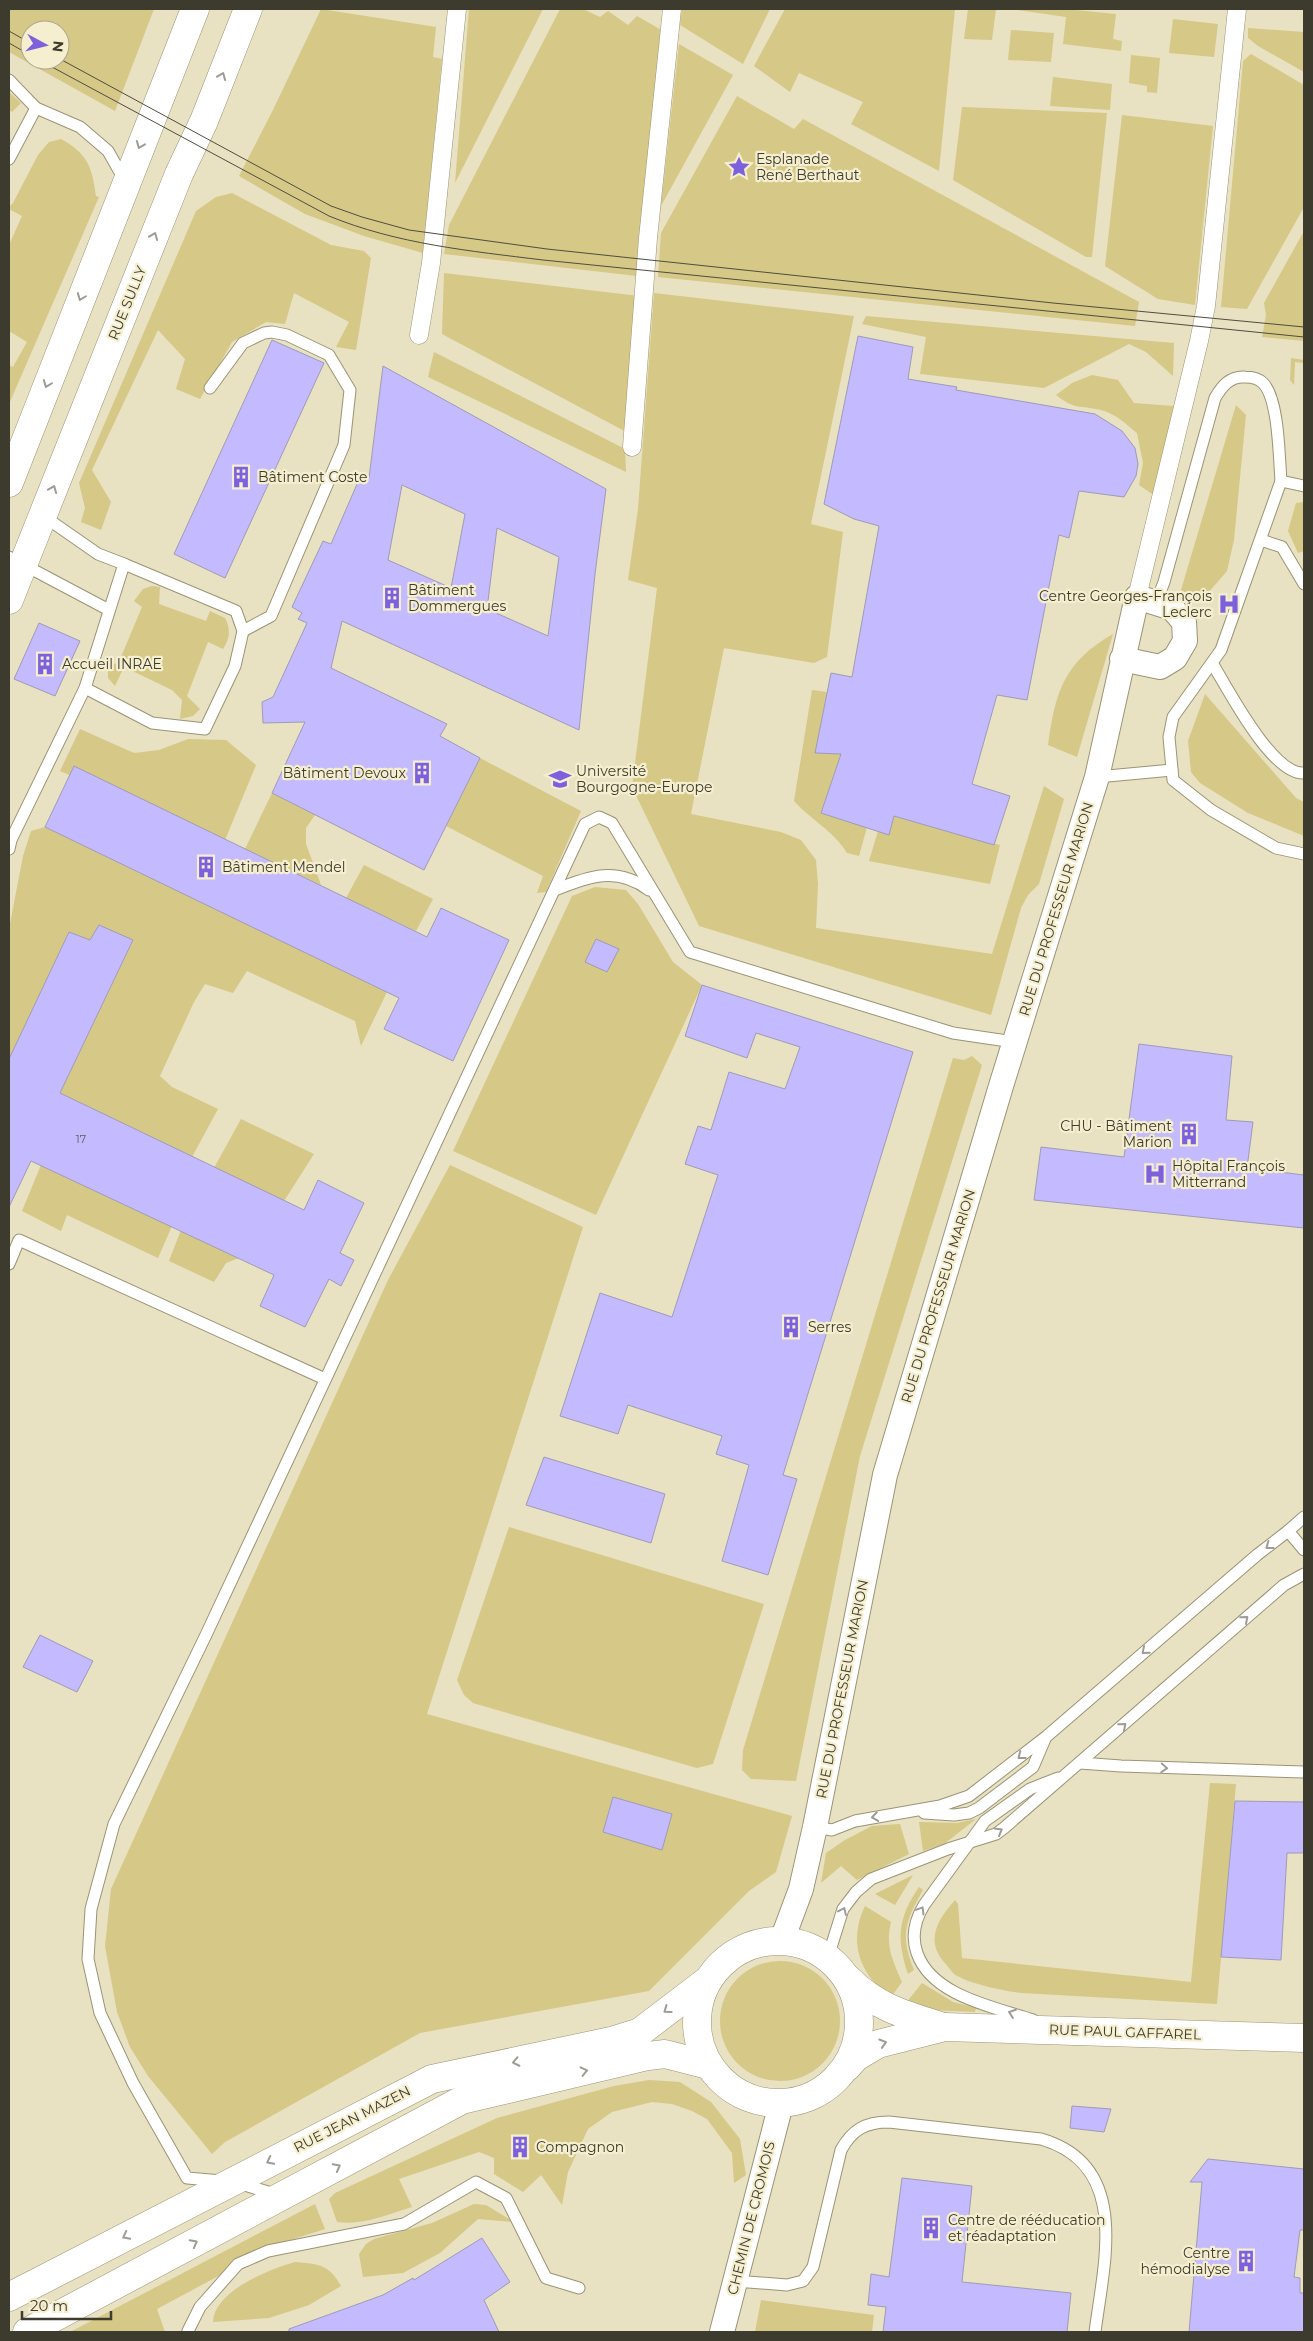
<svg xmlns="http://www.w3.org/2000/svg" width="1313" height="2341" font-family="Montserrat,sans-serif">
<rect width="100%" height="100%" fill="#e8e1c2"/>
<!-- green -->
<g fill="#d6c886" fill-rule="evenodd">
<path d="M9,9H154L115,111L9,52ZM30,30H60V60H30Z"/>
<path d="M321,9L436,27L433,57L442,59L423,253L364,236L305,214L239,176L273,110Z"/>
<path d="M469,9H543L455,183Z"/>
<path d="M560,9H583L600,17L608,11L628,25L637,16L663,31L637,276L444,254L449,225Z"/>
<path d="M682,9H770L743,64L680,25Z"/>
<path d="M785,9H955L939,171L851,124L863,102L799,73L790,92L754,66Z"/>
<path d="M968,9H996L992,40L964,39Z"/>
<path d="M1010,9H1065L1116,14L1113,39L1122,41L1121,51L1063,44L1066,17Z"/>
<path d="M1173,19L1218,24L1214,57L1169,53Z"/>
<path d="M1248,28L1304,32V72L1258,46L1248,38Z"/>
<path d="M1011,30L1054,33L1051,62L1008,60Z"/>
<path d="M679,44L733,75L661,206Z"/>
<path d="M1251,54L1304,85V207L1247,309L1221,307L1243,61Z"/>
<path d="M1131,55L1160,58L1157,93L1147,92V86L1129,83Z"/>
<path d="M1053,77L1112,84L1110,110L1050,106Z"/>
<path d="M9,92L21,103L12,112L9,110Z"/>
<path d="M737,96L794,129L803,119L1139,302L1135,326L658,277L661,233Z"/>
<path d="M962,107L1107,113L1092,257H1086L953,180Z"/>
<path d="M1122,115L1213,126L1195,305L1158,299L1105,266Z"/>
<path d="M61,139C88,154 92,167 96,196L99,197L9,404V365L13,367L27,342L9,331V245L22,216L9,209V207L13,203L38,155L49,142Z"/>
<path d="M232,193L331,245L364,251L371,258L356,350L336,347L349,322L294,293L285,324L266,322L232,342L200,399L176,389L185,359L158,330L92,470L111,502L101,530L81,522L85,508L79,483L196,211L216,197Z"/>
<path d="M1304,231V341L1262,337L1266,315L1264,303Z"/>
<path d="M444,273L639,296L632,435L442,334Z"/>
<path d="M654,293L854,316L811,524L843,532L827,657L814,663L724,648L691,814L781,832L801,840L816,860L818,884L816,928L992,954L1044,786L1064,799L1039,884L1028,895L1021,908L991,1015L699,926L632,787L657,588L628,580L638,509Z"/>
<path d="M866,316L1174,343L1173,376L1146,352L1129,344L1044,388L920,374L926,337L862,324Z"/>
<path d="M434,352L625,449L626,472L428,377Z"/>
<path d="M1291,358L1304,360V363L1295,362L1294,385L1290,380Z"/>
<path d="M1092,375L1118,380L1134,403L1174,406L1155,496L1139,485L1143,463L1137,433C1127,425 1117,415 1104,411C1081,404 1078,412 1056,395L1072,383Z"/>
<path d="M1236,405L1246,415L1234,540L1227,571L1201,601L1181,590Z"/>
<path d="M1304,502V551L1298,553L1288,531L1296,503Z"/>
<path d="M152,586L160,587L159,604L206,621L210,611L225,618C231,630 230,638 223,649L208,642L187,696L200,709L193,716L180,719L182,700L172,690L124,667L115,686L108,678V663L118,664L142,607L134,601L143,589Z"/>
<path d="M1113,634L1077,757L1048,745C1055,692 1064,662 1113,634Z"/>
<path d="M812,690L827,692L815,753L841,754L821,813L867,827L859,856L847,853C834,831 811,820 794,801Z"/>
<path d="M1205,694L1296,798L1304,802V836L1248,813L1200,783L1191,772L1188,741Z"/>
<path d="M80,729L134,753L159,750L188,739L226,740L256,765L225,840L60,771Z"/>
<path d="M480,758L581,811L546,892L537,893L543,876L446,826Z"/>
<path d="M272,793L315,815L306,828V844L321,885L245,849Z"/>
<path d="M894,816L1000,845L990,884L869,861L878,831L889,834Z"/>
<path d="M45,827L387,992L361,1046L355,1021L247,971L233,993L205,984L194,1002L160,1076L172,1087L218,1109L192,1157L55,1091L64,1084L133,941L99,925L90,940L69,932L9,1059V929L23,856L31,831Z"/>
<path d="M364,865L433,899L416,931L346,898Z"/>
<path d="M595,887L626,890L638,904L673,962L702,985L596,1215L453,1151L572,896Z"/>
<path d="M972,1056L982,1065L860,1456L796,1781L751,1779L742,1770L743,1750L953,1058L964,1060Z"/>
<path d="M241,1119L314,1154L284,1201L214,1168Z"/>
<path d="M41,1165L172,1226L158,1258L67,1215L61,1231L22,1211Z"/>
<path d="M450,1165L583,1227L427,1714L792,1816L776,1872L749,1891L649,1991L420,2033L225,2142L212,2154L148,2076L130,2047L117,2012L105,1946L111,1889L388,1280Z"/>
<path d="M181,1230L239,1258L226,1263L214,1282L169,1261Z"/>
<path d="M509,1527L764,1604L713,1764L697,1768L473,1703L464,1695L457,1680Z"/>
<path d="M1210,1783L1236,1784L1217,2004L1022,1993C1004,1991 969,1984 954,1974C951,1971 947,1965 944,1962C925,1940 938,1919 955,1900L958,1904L962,1958L1191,1982Z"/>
<path d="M976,1819L944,1844L923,1851L919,1822L957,1823Z"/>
<path d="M900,1824L909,1854L857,1880L841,1866L821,1883L826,1853L845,1840L872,1826Z"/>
<path d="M913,1875L895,1905L875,1894Z"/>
<path d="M919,1887L923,1890C905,1922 900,1935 914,1970L908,1974C896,1938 898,1918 919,1887Z"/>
<path d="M865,1906L891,1922C885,1946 893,1961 902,1982L891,1997C859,1975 848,1941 865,1906Z"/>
<circle cx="780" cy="2021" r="60"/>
<path d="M922,1983L953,2002L976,2008L975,2012L928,2010L906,2003Z"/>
<path d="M649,2080L680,2082L711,2102L740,2139L746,2175L734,2183L732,2153L707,2119L692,2111L672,2104L652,2102L612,2112L588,2129L568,2172L562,2205L541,2175L523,2192L494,2174V2158L479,2152L399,2179L412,2207C388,2214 362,2226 337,2222L329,2199L335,2193L497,2118L614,2086Z"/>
<path d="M315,2204L325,2229L278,2244L157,2309L165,2332H70Z"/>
<path d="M474,2204L486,2205L514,2222L478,2219L440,2253L403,2273L363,2277L359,2254L366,2244L374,2239L432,2223Z"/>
<path d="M295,2262C318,2264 329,2264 341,2286L309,2305L269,2318L213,2322C214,2291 270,2269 295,2262Z"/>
<path d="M761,2300L874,2315L872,2332H755Z"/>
</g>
<!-- building -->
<g fill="#c3baff" stroke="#9e9bb8" fill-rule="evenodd">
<path d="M858,336L913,347L908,379L957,387L956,390L1095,414L1122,431L1135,448L1138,464L1136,476L1124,497L1079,491L1069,538L1059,535L1027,700L997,695L972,784L1010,796L994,845L894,816L889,835L821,813L841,754L815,753L831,673L852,677L879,526L854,519L824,504Z"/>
<path d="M272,340L324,363L225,578L174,554Z"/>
<path d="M383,366L606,489L595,574L579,730L342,621L331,668L447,724L440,736L480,758L424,870L272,793L305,722L263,723L262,702L273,697L307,623L298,619L302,613L292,607L323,541L331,544L361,475L369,478ZM402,485L465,514L451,588L388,560ZM497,528L559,557L548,636L487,609Z"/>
<path d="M39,623L80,641L55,696L14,679Z"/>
<path d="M74,766L427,937L441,908L509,940L453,1061L384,1029L399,998L45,827Z"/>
<path d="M99,925L133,940L60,1093L304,1210L318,1180L364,1203L340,1253L354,1260L341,1286L329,1279L305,1327L260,1306L274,1275L31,1161L9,1207V1059L69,932L90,940Z"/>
<path d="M596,939L619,949L607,972L585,962Z"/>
<path d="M702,985L913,1052L783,1475L797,1479L768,1575L722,1561L749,1465L716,1454L722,1436L628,1405L618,1434L560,1416L600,1293L672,1317L718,1175L685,1164L698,1126L711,1130L729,1072L785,1089L800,1047L756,1033L747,1058L685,1036Z"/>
<path d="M1139,1044L1232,1056L1226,1120L1253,1122L1247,1168L1304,1175V1228L1034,1200L1041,1147L1124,1157Z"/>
<path d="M544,1457L665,1494L651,1543L526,1505Z"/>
<path d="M40,1635L93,1661L77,1692L23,1667Z"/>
<path d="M613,1797L672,1814L662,1850L603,1832Z"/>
<path d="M1235,1801L1304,1802V1853H1287L1281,1960L1221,1957Z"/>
<path d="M1072,2106L1111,2109L1104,2132L1070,2128Z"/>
<path d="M1208,2159L1304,2169V2230H1300L1294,2277L1300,2278V2293H1304V2332H1189L1202,2182H1190Z"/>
<path d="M902,2178L972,2186L962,2282L1071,2293L1067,2332H883L886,2307L868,2305L871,2274L889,2277Z"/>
<path d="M482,2238L510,2282L484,2300L499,2332H289V2329L383,2295L413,2278L414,2280Z"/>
</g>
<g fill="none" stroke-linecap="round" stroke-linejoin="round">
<!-- service casing -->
<g stroke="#9a9476" stroke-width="13">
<g id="service">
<path d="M9,80L36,108L80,127L108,151L125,181"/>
<path d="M9,159L36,108"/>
<path d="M210,388L243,343L264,333L272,332L287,335L329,355L350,390L344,445L271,616L243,631"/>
<path d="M1281,481L1221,650L1173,717L1169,737L1173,780L1211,810L1276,848L1304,854"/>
<path d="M1261,540L1282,547L1304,584"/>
<path d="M9,557L109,610"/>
<path d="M1156,603L1164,582L1215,398C1222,386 1230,376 1245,377C1251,377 1258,378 1263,383C1279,399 1279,458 1281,481L1304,486"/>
<path d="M1212,663C1228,689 1272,775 1304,773"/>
<path d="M85,688L152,723L205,729L235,666L243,631L236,611L124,564"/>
<path d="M1097,777L1172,770"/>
<path d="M9,849L11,840L85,688L124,564L98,554L42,515"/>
<path d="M555,890C589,876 617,866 649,890"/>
<path d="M9,1264L19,1240L325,1379"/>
<path d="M1288,1531L1304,1517"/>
<path d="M1080,1763L1121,1766L1304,1772"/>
<path d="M924,1813L954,1815L969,1813L979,1808L1033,1767L1045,1739"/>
<path d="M815,1827L832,1830L855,1821L940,1806L969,1796L1047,1736L1257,1555L1288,1531L1304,1550"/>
<path d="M828,1957L843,1909L856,1892L871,1879L948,1849L996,1834L1004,1828L1284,1585L1304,1574"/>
<path d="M1033,2020C994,2007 932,1996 917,1953C911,1936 915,1920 924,1905L985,1821L1030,1789L1058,1778"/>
<path d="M222,2181L187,2178L133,2083L100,2013L88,1959L91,1909L114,1824L205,1637L585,824L599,817L612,823L690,952L953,1033L1014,1042"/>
<path d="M238,2183L278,2195"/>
<path d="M735,2281L787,2285L803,2281L813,2267L841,2150C852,2130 865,2122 889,2122L1041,2139C1131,2165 1104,2262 1095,2332"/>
<path d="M188,2331L200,2307L238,2264L268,2251L404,2224L476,2182L506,2198L546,2278L579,2288"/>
</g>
</g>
<!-- pedestrian casing -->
<g stroke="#9a9476" stroke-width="19">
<g id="pedestrian">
<path d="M419,335L431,263L457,9"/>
<path d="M632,447L648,238L672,9"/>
<path d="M1137,597L1199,341L1206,306L1237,9"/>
</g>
</g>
<!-- minor casing -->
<g stroke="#9a9476" stroke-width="26">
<g id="minor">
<path d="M782,1940L801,1889L815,1827L885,1475L1001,1086L1097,777L1137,597L1172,608L1184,622L1185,641L1175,658L1160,667L1122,659"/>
<path d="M722,2332L781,2104"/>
</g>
</g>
<!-- tertiary casing -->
<g stroke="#9a9476" stroke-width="29">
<g id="tertiary">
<circle cx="778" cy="2022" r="81"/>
<path d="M848,1979C877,2008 905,2015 944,2027"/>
<path d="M847,2067L856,2057L878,2044L945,2027L1304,2038"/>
<path d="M9,2297L432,2079L611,2041L640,2032L707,1981"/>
<path d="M27,2332L462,2100L648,2056L665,2054L708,2065"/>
</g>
</g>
<!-- secondary casing -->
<g stroke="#9a9476" stroke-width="29">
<g id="secondary">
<path d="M9,483L195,9"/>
<path d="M9,600L179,174L204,121L248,9"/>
</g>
</g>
<!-- service -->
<use href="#service" stroke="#fff" stroke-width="11"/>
<!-- pedestrian -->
<use href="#pedestrian" stroke="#fff" stroke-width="18"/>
<!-- minor -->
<use href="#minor" stroke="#fff" stroke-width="24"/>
<!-- tertiary -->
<use href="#tertiary" stroke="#fff" stroke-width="28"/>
<!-- secondary -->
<use href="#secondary" stroke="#fff" stroke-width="28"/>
<!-- tram -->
<g stroke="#504d3f" stroke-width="1">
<path d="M9,31L30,43"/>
<path d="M9,43L30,55"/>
<path d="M60,59L331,206L362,217L409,230L547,249L1053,303L1304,327"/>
<path d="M39,60L329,216C397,244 470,251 543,260L1304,337"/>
</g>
</g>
<!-- one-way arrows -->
<defs><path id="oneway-chevron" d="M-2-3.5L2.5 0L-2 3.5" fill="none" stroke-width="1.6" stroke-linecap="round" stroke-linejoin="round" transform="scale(1.25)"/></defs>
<g stroke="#9e9c96">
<use href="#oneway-chevron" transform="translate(222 76) rotate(-68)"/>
<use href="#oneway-chevron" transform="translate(140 145) rotate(112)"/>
<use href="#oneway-chevron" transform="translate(154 236) rotate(-68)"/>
<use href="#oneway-chevron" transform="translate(81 297) rotate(111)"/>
<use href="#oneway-chevron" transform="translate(47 384) rotate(111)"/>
<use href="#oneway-chevron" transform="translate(53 489) rotate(-68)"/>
<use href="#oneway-chevron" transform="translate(1269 1546) rotate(143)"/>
<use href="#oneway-chevron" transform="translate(1245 1619) rotate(-41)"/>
<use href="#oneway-chevron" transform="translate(1145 1651) rotate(139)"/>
<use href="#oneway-chevron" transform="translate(1123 1726) rotate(-41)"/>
<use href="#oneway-chevron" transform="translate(1021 1756) rotate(142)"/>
<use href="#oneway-chevron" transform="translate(1164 1768) rotate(3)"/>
<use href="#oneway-chevron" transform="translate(875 1817) rotate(171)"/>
<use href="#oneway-chevron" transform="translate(999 1831) rotate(-30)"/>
<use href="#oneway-chevron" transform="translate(921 1910) rotate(-59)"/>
<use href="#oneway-chevron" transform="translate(843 1911) rotate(-65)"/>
<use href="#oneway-chevron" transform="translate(667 2010) rotate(144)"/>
<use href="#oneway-chevron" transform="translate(1012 2013) rotate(-160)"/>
<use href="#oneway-chevron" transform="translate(883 2043) rotate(-17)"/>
<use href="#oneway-chevron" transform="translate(516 2062) rotate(168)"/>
<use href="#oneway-chevron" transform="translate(584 2071) rotate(-13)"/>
<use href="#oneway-chevron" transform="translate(270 2161) rotate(153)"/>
<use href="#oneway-chevron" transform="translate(337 2167) rotate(-28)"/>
<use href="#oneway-chevron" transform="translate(126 2236) rotate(153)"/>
<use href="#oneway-chevron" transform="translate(194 2243) rotate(-28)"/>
</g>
<!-- icons -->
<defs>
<g id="sight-bare" transform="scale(1.725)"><path d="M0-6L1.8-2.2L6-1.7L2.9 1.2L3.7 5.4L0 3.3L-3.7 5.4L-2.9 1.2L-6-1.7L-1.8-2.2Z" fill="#7d61dc" stroke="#f5efcf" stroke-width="2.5" paint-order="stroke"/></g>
<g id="building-bare" transform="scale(1.725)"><path d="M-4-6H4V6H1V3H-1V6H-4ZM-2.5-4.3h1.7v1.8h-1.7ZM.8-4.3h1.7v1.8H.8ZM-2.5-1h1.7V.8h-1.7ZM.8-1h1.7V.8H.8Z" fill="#7d61dc" stroke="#f5efcf" stroke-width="2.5" paint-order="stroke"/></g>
<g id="hospital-bare" transform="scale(1.725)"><path d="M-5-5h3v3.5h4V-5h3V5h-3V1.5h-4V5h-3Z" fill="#7d61dc" stroke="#f5efcf" stroke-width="2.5" paint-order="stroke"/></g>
<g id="university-bare" transform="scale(1.725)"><path d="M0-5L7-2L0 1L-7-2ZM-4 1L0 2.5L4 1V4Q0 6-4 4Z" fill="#7d61dc" stroke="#f5efcf" stroke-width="2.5" paint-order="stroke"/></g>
</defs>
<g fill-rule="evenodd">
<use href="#sight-bare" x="739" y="167"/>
<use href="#building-bare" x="241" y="477"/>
<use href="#building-bare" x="392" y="598"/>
<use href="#hospital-bare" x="1229" y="604"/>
<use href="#building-bare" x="45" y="664"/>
<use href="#building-bare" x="422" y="773"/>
<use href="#university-bare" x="560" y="779"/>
<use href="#building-bare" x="206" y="867"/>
<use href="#building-bare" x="1189" y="1134"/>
<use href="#hospital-bare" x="1155" y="1174"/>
<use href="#building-bare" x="791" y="1327"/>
<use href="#building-bare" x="520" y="2147"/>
<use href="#building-bare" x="931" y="2228"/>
<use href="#building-bare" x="1246" y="2261"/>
</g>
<g text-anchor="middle" stroke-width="4.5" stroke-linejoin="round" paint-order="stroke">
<!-- number labels -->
<g font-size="11" fill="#5e5a62">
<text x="81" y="1143">17</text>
</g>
<!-- poi labels -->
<g font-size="14" fill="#3d3a2e" stroke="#f5efcf" text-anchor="start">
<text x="756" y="164">Esplanade<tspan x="756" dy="16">René Berthaut</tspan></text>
<text x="258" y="482">Bâtiment Coste</text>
<text x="408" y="595">Bâtiment<tspan x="408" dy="16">Dommergues</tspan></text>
<text x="1212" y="601" text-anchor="end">Centre Georges-François<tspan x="1212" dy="16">Leclerc</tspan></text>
<text x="62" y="669">Accueil INRAE</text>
<text x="576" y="776">Université<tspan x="576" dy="16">Bourgogne-Europe</tspan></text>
<text x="406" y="778" text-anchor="end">Bâtiment Devoux</text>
<text x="222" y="872">Bâtiment Mendel</text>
<text x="1172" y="1131" text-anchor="end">CHU - Bâtiment<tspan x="1172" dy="16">Marion</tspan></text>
<text x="1172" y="1171">Hôpital François<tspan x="1172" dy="16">Mitterrand</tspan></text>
<text x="808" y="1332">Serres</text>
<text x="536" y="2152">Compagnon</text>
<text x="948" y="2225">Centre de rééducation<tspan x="948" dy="16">et réadaptation</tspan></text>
<text x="1230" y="2258" text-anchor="end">Centre<tspan x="1230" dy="16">hémodialyse</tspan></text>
</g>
<!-- street labels -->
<g font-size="14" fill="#3d3a2e" stroke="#f5efcf">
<text transform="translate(127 303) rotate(-68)" y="5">RUE SULLY</text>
<text transform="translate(1056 909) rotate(-73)" y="5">RUE DU PROFESSEUR MARION</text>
<text transform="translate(938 1296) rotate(-73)" y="5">RUE DU PROFESSEUR MARION</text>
<text transform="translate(842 1689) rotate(-79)" y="5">RUE DU PROFESSEUR MARION</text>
<text transform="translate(1125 2032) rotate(2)" y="5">RUE PAUL GAFFAREL</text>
<text transform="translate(352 2119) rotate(-27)" y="5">RUE JEAN MAZEN</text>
<text transform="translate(751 2218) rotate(-76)" y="5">CHEMIN DE CROMOIS</text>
</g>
</g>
<!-- border -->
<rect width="1313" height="2341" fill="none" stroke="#3d3a2e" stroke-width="20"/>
<!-- north arrow -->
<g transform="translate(45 45) rotate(97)"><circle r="24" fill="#f5efcf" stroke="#aba78f"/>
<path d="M0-4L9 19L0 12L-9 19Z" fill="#7d61dc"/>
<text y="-8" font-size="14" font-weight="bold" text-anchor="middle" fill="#3d3a2e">N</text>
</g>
<!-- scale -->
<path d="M22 2311v8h89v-8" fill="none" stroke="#3d3a2e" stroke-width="2.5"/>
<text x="30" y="2311" font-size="15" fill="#3d3a2e" stroke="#f5efcf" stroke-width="4" paint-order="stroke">20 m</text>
</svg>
